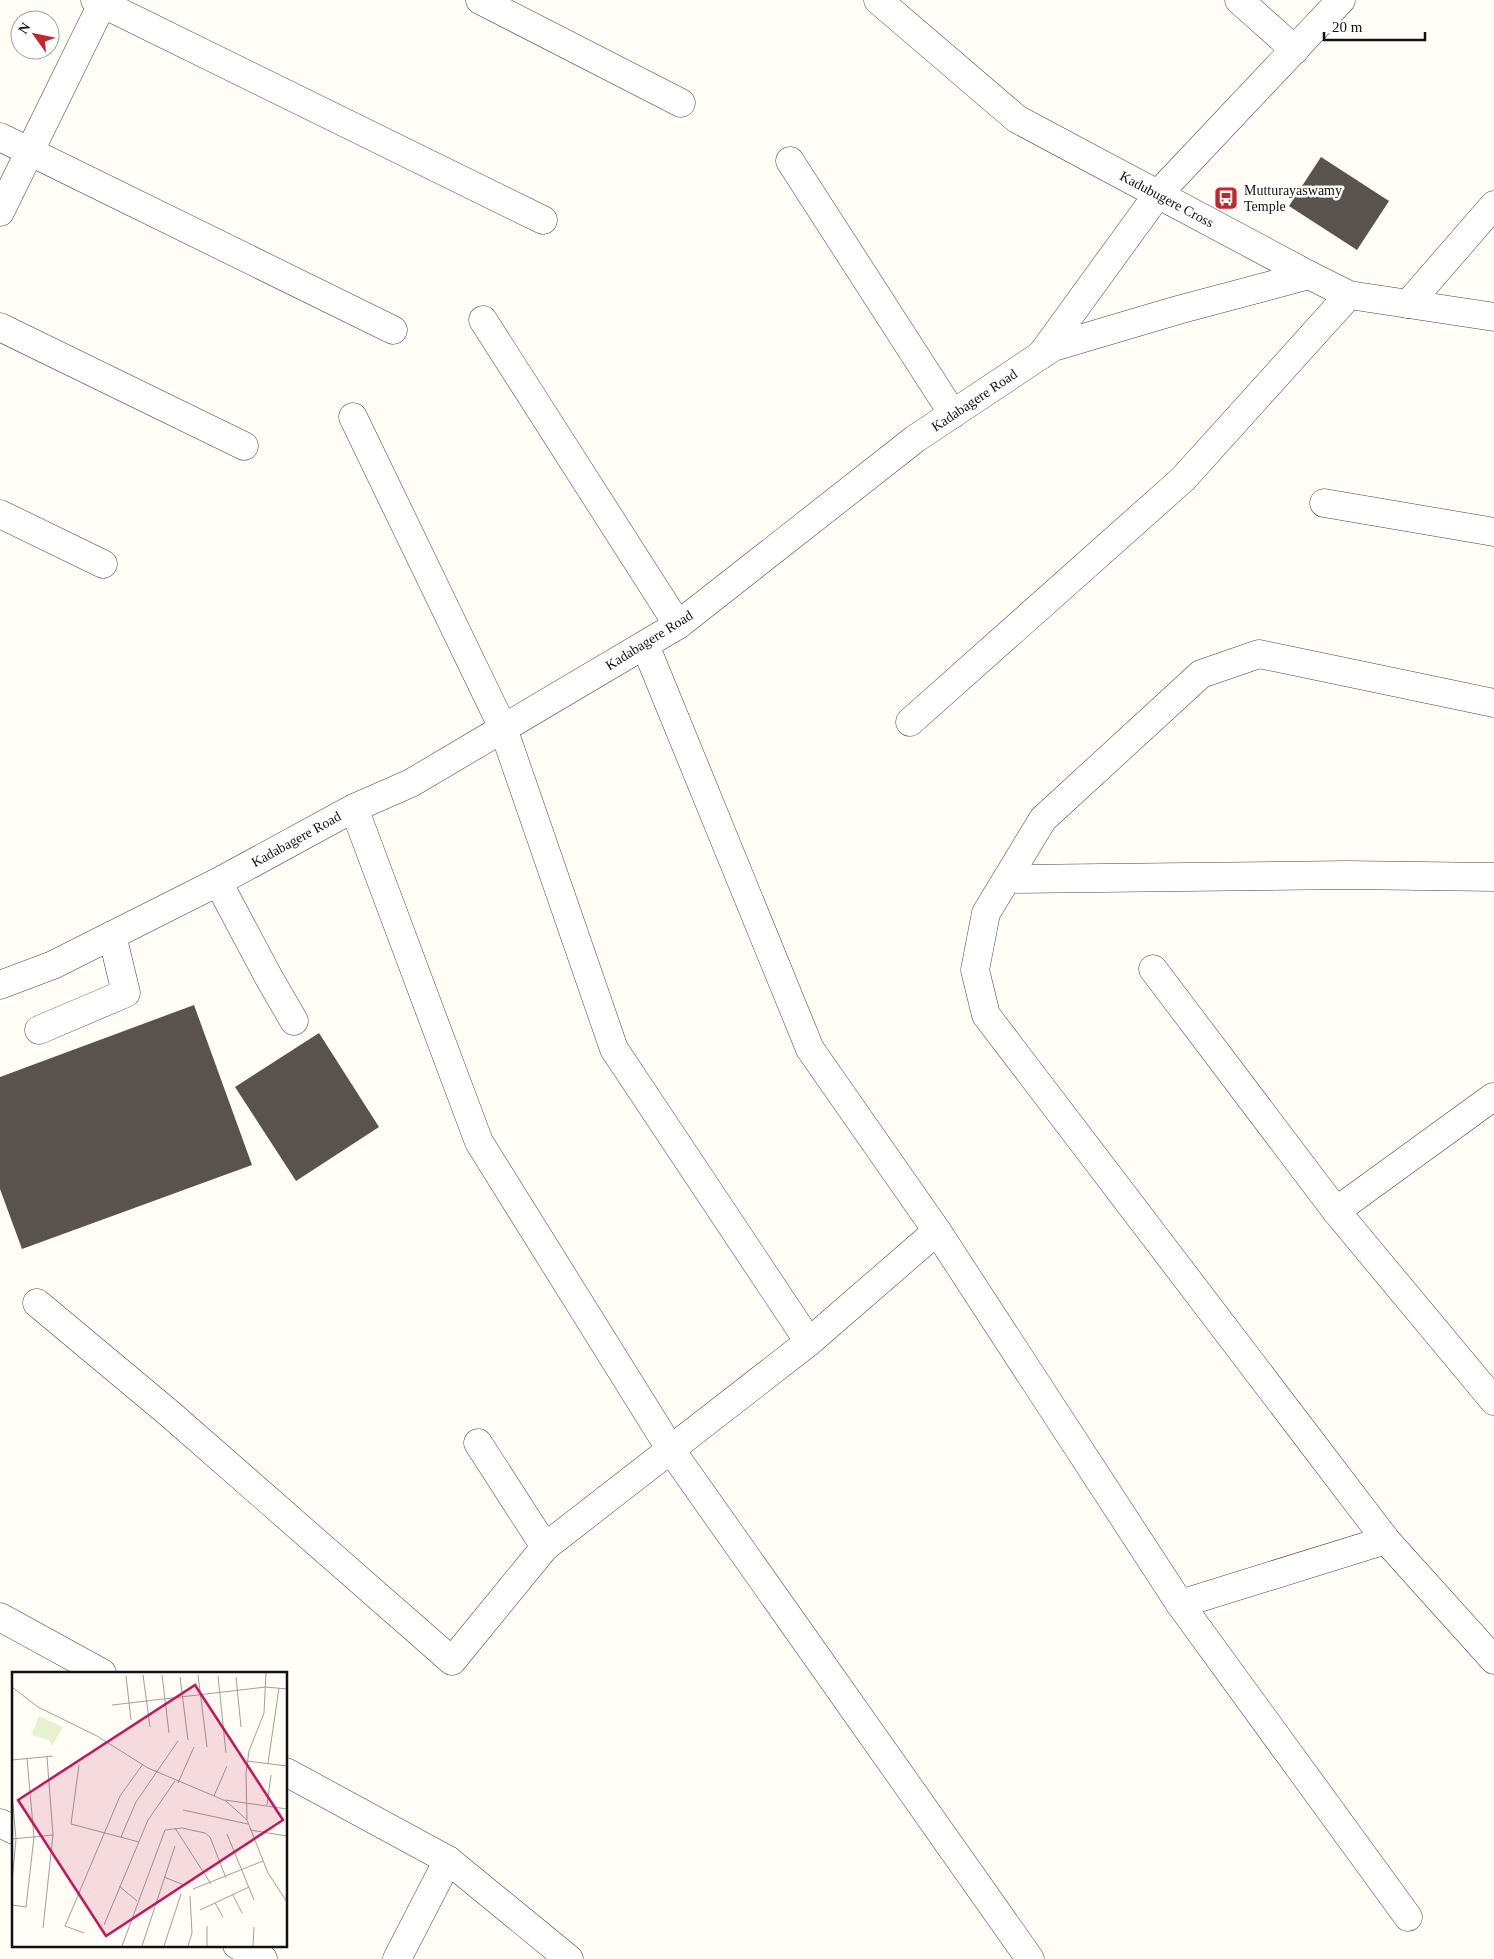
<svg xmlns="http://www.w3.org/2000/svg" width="1494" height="1959" font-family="'Times New Roman',serif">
<rect width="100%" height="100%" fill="#fffdf5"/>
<!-- building -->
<g fill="#5a524d">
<path d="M1321,157L1389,201L1357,250L1289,206Z"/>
<path d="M194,1005L252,1165L22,1249L0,1189V1077Z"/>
<path d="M319,1033L379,1127L296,1181L235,1087Z"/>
</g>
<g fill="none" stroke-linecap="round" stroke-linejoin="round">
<!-- minor casing -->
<g stroke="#444" stroke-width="29">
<g id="minor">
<path d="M95,0L543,220"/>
<path d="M480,0L681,103"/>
<path d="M878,0L1017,119L1309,275L1349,295L1494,317"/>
<path d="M1239,0L1295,50"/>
<path d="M0,137L393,330"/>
<path d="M790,161L953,414"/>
<path d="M0,212L104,0"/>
<path d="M1408,304L1494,205"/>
<path d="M483,320L678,625"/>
<path d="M0,327L244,446"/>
<path d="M1041,355L1158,194L1341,0"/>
<path d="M353,417L503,728L614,1049L809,1342"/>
<path d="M1324,503L1494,532"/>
<path d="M0,514L103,564"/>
<path d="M645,645L810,1049L937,1231L1180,1604L1408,1917"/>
<path d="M1494,703L1259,654L1201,674L1043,819L986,913L975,970L986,1015L1386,1540L1494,1660"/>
<path d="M910,722L1183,479L1349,295"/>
<path d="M354,808L479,1142L671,1450L1030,1959"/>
<path d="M1007,879L1347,875L1494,877"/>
<path d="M218,882L268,976L294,1021"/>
<path d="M1153,969L1336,1211L1494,1401"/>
<path d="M0,985L53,965L218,882L354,808L411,783L678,625L915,439L1053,347L1178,310L1309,275"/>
<path d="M39,1030L126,993L112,935"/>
<path d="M1336,1211L1493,1097"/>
<path d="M37,1303L170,1414L452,1661L545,1547L809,1342L937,1231"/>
<path d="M478,1443L545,1547"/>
<path d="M1180,1604L1386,1540"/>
<path d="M0,1617L102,1673"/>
<path d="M286,1772L448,1860L569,1959"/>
<path d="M0,1823L14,1830"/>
<path d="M237,1945L263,1959"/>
<path d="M397,1959L448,1860"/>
</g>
</g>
<!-- minor -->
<use href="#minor" stroke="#fff" stroke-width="28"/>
</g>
<!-- icons -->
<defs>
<g id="bus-square" transform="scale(1.25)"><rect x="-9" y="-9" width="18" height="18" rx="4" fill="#c4262e" stroke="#fff"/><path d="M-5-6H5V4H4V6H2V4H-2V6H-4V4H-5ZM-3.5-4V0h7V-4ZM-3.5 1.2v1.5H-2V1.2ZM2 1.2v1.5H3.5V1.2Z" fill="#fff"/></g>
</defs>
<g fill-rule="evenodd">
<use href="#bus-square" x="1226" y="198"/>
</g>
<g text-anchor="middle" stroke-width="5" stroke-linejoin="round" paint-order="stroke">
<!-- poi labels -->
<g font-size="14" fill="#111" stroke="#fff" text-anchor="start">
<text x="1244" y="195">Mutturayaswamy<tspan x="1244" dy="16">Temple</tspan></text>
</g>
<!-- street labels -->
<g font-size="14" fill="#111" stroke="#fff">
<text transform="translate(1167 199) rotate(28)" y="5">Kadubugere Cross</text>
<text transform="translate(974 400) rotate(-34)" y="5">Kadabagere Road</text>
<text transform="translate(649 640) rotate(-32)" y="5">Kadabagere Road</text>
<text transform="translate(296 839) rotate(-29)" y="5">Kadabagere Road</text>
</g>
</g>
<!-- overview -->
<g transform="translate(12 1672)">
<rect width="275" height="275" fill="#fffdf5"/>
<path d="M27,44L51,55L40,74L37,68L19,63Z" fill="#e6f2cf"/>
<path fill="none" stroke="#a09f9a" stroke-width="1" d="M254,1L252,41L237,79L234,101L235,148L256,201L275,230M131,3L138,55M150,3L157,61M186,3L195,75M114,4L119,48M206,4L214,81M168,5L176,68M224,5L229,55M0,15L26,35L85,64L136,96L214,129L235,148M100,33L254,15L275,17M0,88L41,84M235,89L275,94M256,91L267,16M67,93L59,152L127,170M166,111L182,75M0,123L4,167L0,210M202,124L215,94M213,128L275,137M255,133L259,103M171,138L236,152M163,156L199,212M238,158L275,164M215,162L242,228M109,165L124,130L166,69M0,167L41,163M152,205L172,213M107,214L125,229M181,217L251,189M221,223L230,241M203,231L211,245M0,233L14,235L22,165L15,86M188,238L237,215M92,253L136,148L163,109M31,256L41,163L35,85M72,261L53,254L108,124L131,92M110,274L153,158L170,156L193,161L198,165L214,206M130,274L163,174M152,274L169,222M176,274L180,261L178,224M195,274V254M241,274L242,255"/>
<path fill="#c2185b" fill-opacity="0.15" stroke="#c2185b" stroke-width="2.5" d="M183,13L271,148L94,264L6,128Z"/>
<rect width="275" height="275" fill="none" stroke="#111" stroke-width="2.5"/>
</g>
<!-- north arrow -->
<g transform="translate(35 35) rotate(303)"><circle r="24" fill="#ffffff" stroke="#a0a0a0"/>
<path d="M0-4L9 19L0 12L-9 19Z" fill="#c4262e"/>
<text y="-8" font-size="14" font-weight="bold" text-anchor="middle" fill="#111111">N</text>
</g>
<!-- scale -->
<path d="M1324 32v8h101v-8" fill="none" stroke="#111111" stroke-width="2.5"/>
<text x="1332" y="32" font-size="15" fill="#111111" stroke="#ffffff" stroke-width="4" paint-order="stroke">20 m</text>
</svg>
